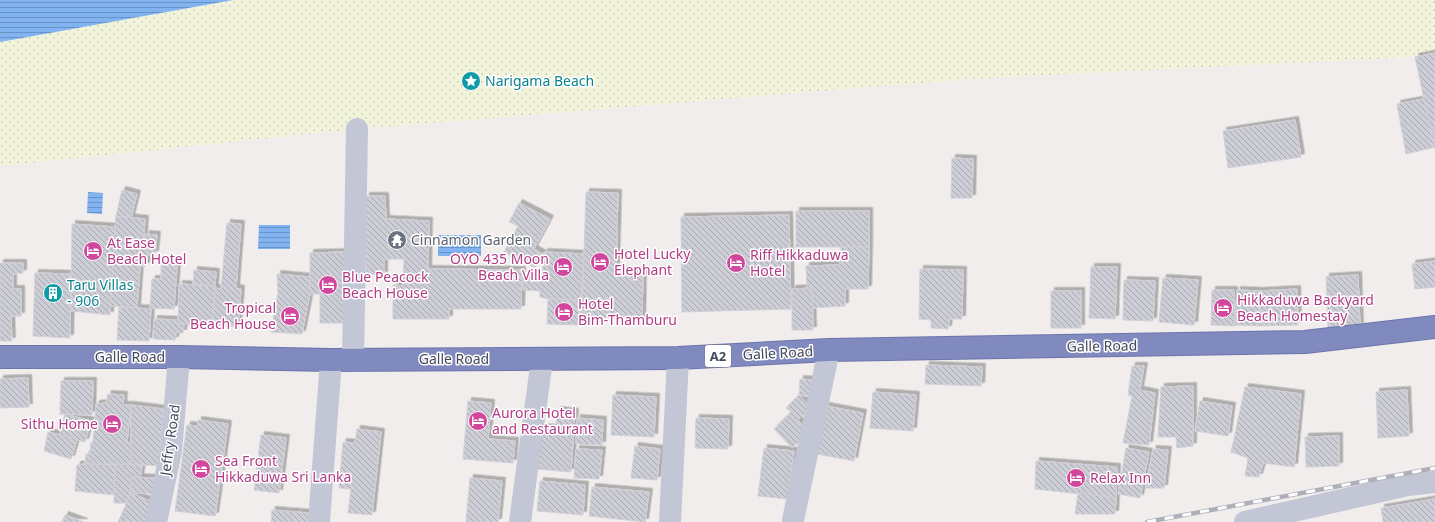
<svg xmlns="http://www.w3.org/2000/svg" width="1435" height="522" font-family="'Noto Sans',sans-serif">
<defs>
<pattern id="sand-dots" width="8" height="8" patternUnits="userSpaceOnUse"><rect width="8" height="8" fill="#f2f3db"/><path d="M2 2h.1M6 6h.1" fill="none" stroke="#d1d2be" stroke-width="1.8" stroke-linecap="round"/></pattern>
<pattern id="water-rules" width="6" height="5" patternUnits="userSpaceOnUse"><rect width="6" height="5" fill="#81b3f1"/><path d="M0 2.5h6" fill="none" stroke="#6b94c6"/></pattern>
<pattern id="building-back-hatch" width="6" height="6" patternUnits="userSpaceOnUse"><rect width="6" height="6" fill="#cccdd5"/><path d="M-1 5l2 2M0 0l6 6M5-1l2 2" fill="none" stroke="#a7a8b0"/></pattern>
<filter id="shadow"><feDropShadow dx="3.5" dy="-3.5" stdDeviation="0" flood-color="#0004"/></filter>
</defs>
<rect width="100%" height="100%" fill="#f0edec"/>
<!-- sand -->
<path fill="url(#sand-dots)" d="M233,0H1435V49L1415,57L972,79L357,129L0,166V42Z"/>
<!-- water -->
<g fill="url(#water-rules)">
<path d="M0,0H233L0,42Z"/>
<path d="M88,192L103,193L102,214L87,213Z"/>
<path d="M259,225H290V249H258Z"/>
<rect x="438" y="235" width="43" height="21"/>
</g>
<!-- building -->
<g fill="url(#building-back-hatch)" stroke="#d1d0d9" filter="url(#shadow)">
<path d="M1435,53V131L1431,132L1415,57Z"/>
<path d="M1424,99L1435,147L1406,154L1397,104Z"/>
<path d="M1295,120L1301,157L1228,168L1223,131Z"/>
<path d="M1435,131V149L1431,132Z"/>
<path d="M952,158L973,159L972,198H951Z"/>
<path d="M122,190L137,194L131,218L116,216Z"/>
<path d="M586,192L618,193L616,270L643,271L642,319L582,317Z"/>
<path d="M366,196H385L386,219L429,221L428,269L522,270L521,309H449V319H393V285L403,286L404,259H384V275L366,274Z"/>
<path d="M519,203L550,219L534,249L543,254L535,268L504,252L518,226L509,222Z"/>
<rect x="796" y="211" width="73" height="36"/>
<path d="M789,215L791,309L682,312L681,217Z"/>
<path d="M116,216L145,219L143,248L148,249L146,266H140L137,308L110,306Z"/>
<path d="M227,223L241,224L236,288L241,289L238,327L212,325L215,288L221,289Z"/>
<path d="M72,224L115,227L110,315L71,311Z"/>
<path d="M146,234L157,235L155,254L147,255L148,249H145Z"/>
<path d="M841,247H869L868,289H845V306L812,308V288H807L806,266L840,265Z"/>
<path d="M346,252V323H320V294H310V253Z"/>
<path d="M544,252L584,254L581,300L548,299L540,297V291L523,290L524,280L542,279Z"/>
<path d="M1435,261V287L1415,289L1412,264Z"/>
<path d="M0,263H23V273L13,274V289H21V316H11L12,341H0Z"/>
<path d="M161,265L177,266L174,309L150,308L152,279H161Z"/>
<path d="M1091,267H1117L1115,319L1089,318Z"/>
<path d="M920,269L963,270L962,319H949L948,329L931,328V320L919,319Z"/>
<path d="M194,270L216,272L215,286L193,284Z"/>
<path d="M35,273L71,274L70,338L33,336Z"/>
<path d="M277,274L310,277V294L302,334L271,332L278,293Z"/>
<path d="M1358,275L1360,326L1328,328L1326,277Z"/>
<path d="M1163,278L1198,280L1194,325L1159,322Z"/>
<path d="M1124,280L1155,281L1153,321L1123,320Z"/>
<path d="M179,284L215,286L212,325L178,324Z"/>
<path d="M812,288L813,330H792V289Z"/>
<path d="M1297,289L1298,325L1259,326V291Z"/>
<path d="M1212,290H1234L1235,326L1211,325Z"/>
<path d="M1237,290L1259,291V326L1235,325Z"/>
<rect x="1051" y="291" width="30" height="37"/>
<path d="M548,299L581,300L580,325L547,324Z"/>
<path d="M119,307L151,309L149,341L117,340Z"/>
<path d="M154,319L178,320V324H184L183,333L176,332L175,340L153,339Z"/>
<path d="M926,365L982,367L981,386L925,384Z"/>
<path d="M1132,366H1144L1140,390L1155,393L1149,445L1123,443L1132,396L1128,395Z"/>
<path d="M28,378L29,407L0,408V379Z"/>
<path d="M800,379L813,380L811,397L799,395Z"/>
<path d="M61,381H93L92,415L60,414Z"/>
<path d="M1193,386V446L1177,448L1176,437H1158L1161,387Z"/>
<path d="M1245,387L1301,394L1294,467L1263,463L1259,477L1245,476L1248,458L1231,452Z"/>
<path d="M1407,390L1409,436L1378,438L1376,392Z"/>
<path d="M873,392L916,395L913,431L870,428Z"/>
<path d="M108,394L124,395L123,405H131L127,442L132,444L131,464H85L86,454H90L91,443L93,442L96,404L106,403Z"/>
<path d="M613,395L656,397L654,437L611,435Z"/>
<path d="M799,395L811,407L798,420L809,432L792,448L774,429L791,412L786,408Z"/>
<path d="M468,401L491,403L488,439L515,441L513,463L463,459Z"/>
<path d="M1200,401L1232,406L1228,436L1195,431Z"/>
<path d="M131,405L163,409L159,466L131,464Z"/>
<path d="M826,406L863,413L854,461L817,454Z"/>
<path d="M557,410L575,412L571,472L536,469L539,427L556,428Z"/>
<path d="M65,414L91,421L85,442L59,435Z"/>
<path d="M577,418L603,420L602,445L576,444Z"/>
<path d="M696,418L729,419L728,449L695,448Z"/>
<path d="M198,420L228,424L215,516L175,511L187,425L198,426Z"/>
<path d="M357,429L381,432L372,515L348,513L351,489L339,488L343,442L355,443Z"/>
<path d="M48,432L77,439L71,459L44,451Z"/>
<path d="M261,435L286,438L279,493L254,490Z"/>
<path d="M1339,436V466L1306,467L1305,437Z"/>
<path d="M635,446L660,449L657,480L631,478Z"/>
<path d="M764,448L794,451L788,499L758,496Z"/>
<path d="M1126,448L1149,452L1140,498L1118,494Z"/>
<path d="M576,449L602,450L599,479L574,478Z"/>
<path d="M1153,449L1168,450L1164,488H1146Z"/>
<path d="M1036,461L1117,467L1116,498L1035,489Z"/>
<path d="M85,464L115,465L114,495L75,491L77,465Z"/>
<path d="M131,464L142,466L140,478L131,477V493L126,503H114L115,465Z"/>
<path d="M131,477L155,478L154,494L131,493Z"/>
<path d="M470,478L502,481L498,522H466Z"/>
<path d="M540,481L585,485L583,515L537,511Z"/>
<path d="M592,487L649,492L645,522L589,516Z"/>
<path d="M131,493L157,504L149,522H118Z"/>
<path d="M1078,493L1116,498L1115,514H1075Z"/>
<path d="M1435,499V522H1383L1381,508Z"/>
<path d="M272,510L309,513L308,522H271Z"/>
<path d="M65,515L84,522H62Z"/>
</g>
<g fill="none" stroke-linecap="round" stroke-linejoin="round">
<!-- highway casing -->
<g stroke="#6c74ab" stroke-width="24">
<path id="highway" d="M0,357H179L331,360L678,358L829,350L1305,342L1435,327"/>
</g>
<!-- minor -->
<g stroke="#c2c6d5" stroke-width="22">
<path d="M353,360L357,129"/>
<path d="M793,520L829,350"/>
<path d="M156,522L171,451L179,357"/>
<path d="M319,522L331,360"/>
<path d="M520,522L542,359"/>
<path d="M670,522L678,358"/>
<path d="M1245,522L1408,485L1435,482"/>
</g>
<!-- highway -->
<use href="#highway" stroke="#818abf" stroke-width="22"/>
<!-- rail casing -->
<g stroke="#aeafb8" stroke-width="4.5">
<path id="rail" d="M1147,522L1435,468"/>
</g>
<!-- rail -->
<use href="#rail" stroke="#fff" stroke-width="3" stroke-dasharray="9" stroke-linecap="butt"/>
</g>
<!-- icons -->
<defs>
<g id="sight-disc" transform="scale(1)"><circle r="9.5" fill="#0f9aa8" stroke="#fff"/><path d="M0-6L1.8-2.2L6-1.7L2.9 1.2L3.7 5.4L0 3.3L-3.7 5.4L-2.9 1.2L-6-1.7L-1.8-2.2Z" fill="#fff"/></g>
<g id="temple-disc" transform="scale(1)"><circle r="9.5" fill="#6b7280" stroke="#fff"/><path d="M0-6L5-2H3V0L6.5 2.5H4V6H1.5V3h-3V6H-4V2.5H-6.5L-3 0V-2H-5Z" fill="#fff"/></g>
<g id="hotel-disc" transform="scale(1)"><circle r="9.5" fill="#d1479c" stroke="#fff"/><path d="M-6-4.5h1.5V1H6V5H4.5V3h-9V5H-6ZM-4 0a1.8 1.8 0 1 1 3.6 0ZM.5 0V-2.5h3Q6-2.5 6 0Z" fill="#fff"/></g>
<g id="building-disc" transform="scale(1)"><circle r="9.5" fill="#0f9aa8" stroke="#fff"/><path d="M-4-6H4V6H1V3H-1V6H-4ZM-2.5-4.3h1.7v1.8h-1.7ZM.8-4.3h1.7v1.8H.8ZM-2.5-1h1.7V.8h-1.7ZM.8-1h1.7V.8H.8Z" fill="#fff"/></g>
</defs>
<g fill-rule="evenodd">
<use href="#sight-disc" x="471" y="81"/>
<use href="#temple-disc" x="397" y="240"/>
<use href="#hotel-disc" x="93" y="251"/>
<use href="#hotel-disc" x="600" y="262"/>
<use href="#hotel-disc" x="736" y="263"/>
<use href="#hotel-disc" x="563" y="267"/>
<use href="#hotel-disc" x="328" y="285"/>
<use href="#building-disc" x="53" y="293"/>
<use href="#hotel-disc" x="1223" y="308"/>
<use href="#hotel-disc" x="564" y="312"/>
<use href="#hotel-disc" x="290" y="316"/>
<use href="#hotel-disc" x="478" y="421"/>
<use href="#hotel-disc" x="112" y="424"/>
<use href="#hotel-disc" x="201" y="469"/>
<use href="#hotel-disc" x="1076" y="478"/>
</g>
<g text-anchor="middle" stroke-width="3" stroke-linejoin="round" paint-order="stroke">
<!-- shield labels -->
<rect fill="#fff" stroke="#7c7f8c" stroke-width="1" x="705" y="345" width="26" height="22" rx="3"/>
<g font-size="13" font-weight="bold" fill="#44485b">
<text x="718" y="361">A2</text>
</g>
<!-- culture labels -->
<g font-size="14" fill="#0d838f" stroke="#fff" text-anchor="start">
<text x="485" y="86">Narigama Beach</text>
<text x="67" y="290">Taru Villas<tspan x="67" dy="16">- 906</tspan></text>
</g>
<!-- worship labels -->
<g font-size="14" fill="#5b616d" stroke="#fff" text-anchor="start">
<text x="411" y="245">Cinnamon Garden</text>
</g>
<!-- hotel labels -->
<g font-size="14" fill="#b23c85" stroke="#fff" text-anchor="start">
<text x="107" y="248">At Ease<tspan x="107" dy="16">Beach Hotel</tspan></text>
<text x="614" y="259">Hotel Lucky<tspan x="614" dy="16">Elephant</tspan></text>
<text x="750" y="260">Riff Hikkaduwa<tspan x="750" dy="16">Hotel</tspan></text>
<text x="549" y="264" text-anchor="end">OYO 435 Moon<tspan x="549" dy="16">Beach Villa</tspan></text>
<text x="342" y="282">Blue Peacock<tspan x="342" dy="16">Beach House</tspan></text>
<text x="1237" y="305">Hikkaduwa Backyard<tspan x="1237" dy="16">Beach Homestay</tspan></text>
<text x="578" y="309">Hotel<tspan x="578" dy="16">Bim-Thamburu</tspan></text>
<text x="276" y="313" text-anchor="end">Tropical<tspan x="276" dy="16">Beach House</tspan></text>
<text x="492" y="418">Aurora Hotel<tspan x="492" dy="16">and Restaurant</tspan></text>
<text x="98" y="429" text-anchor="end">Sithu Home</text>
<text x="215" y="466">Sea Front<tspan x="215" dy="16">Hikkaduwa Sri Lanka</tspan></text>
<text x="1090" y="483">Relax Inn</text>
</g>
<!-- street labels -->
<g font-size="14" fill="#44485b" stroke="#fff">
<text transform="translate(1102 346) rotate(-1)" y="5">Galle Road</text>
<text transform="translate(778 353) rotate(-3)" y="5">Galle Road</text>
<text x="130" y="362">Galle Road</text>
<text x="454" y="364">Galle Road</text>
<text transform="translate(170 440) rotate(-82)" y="5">Jeffry Road</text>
</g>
</g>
</svg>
